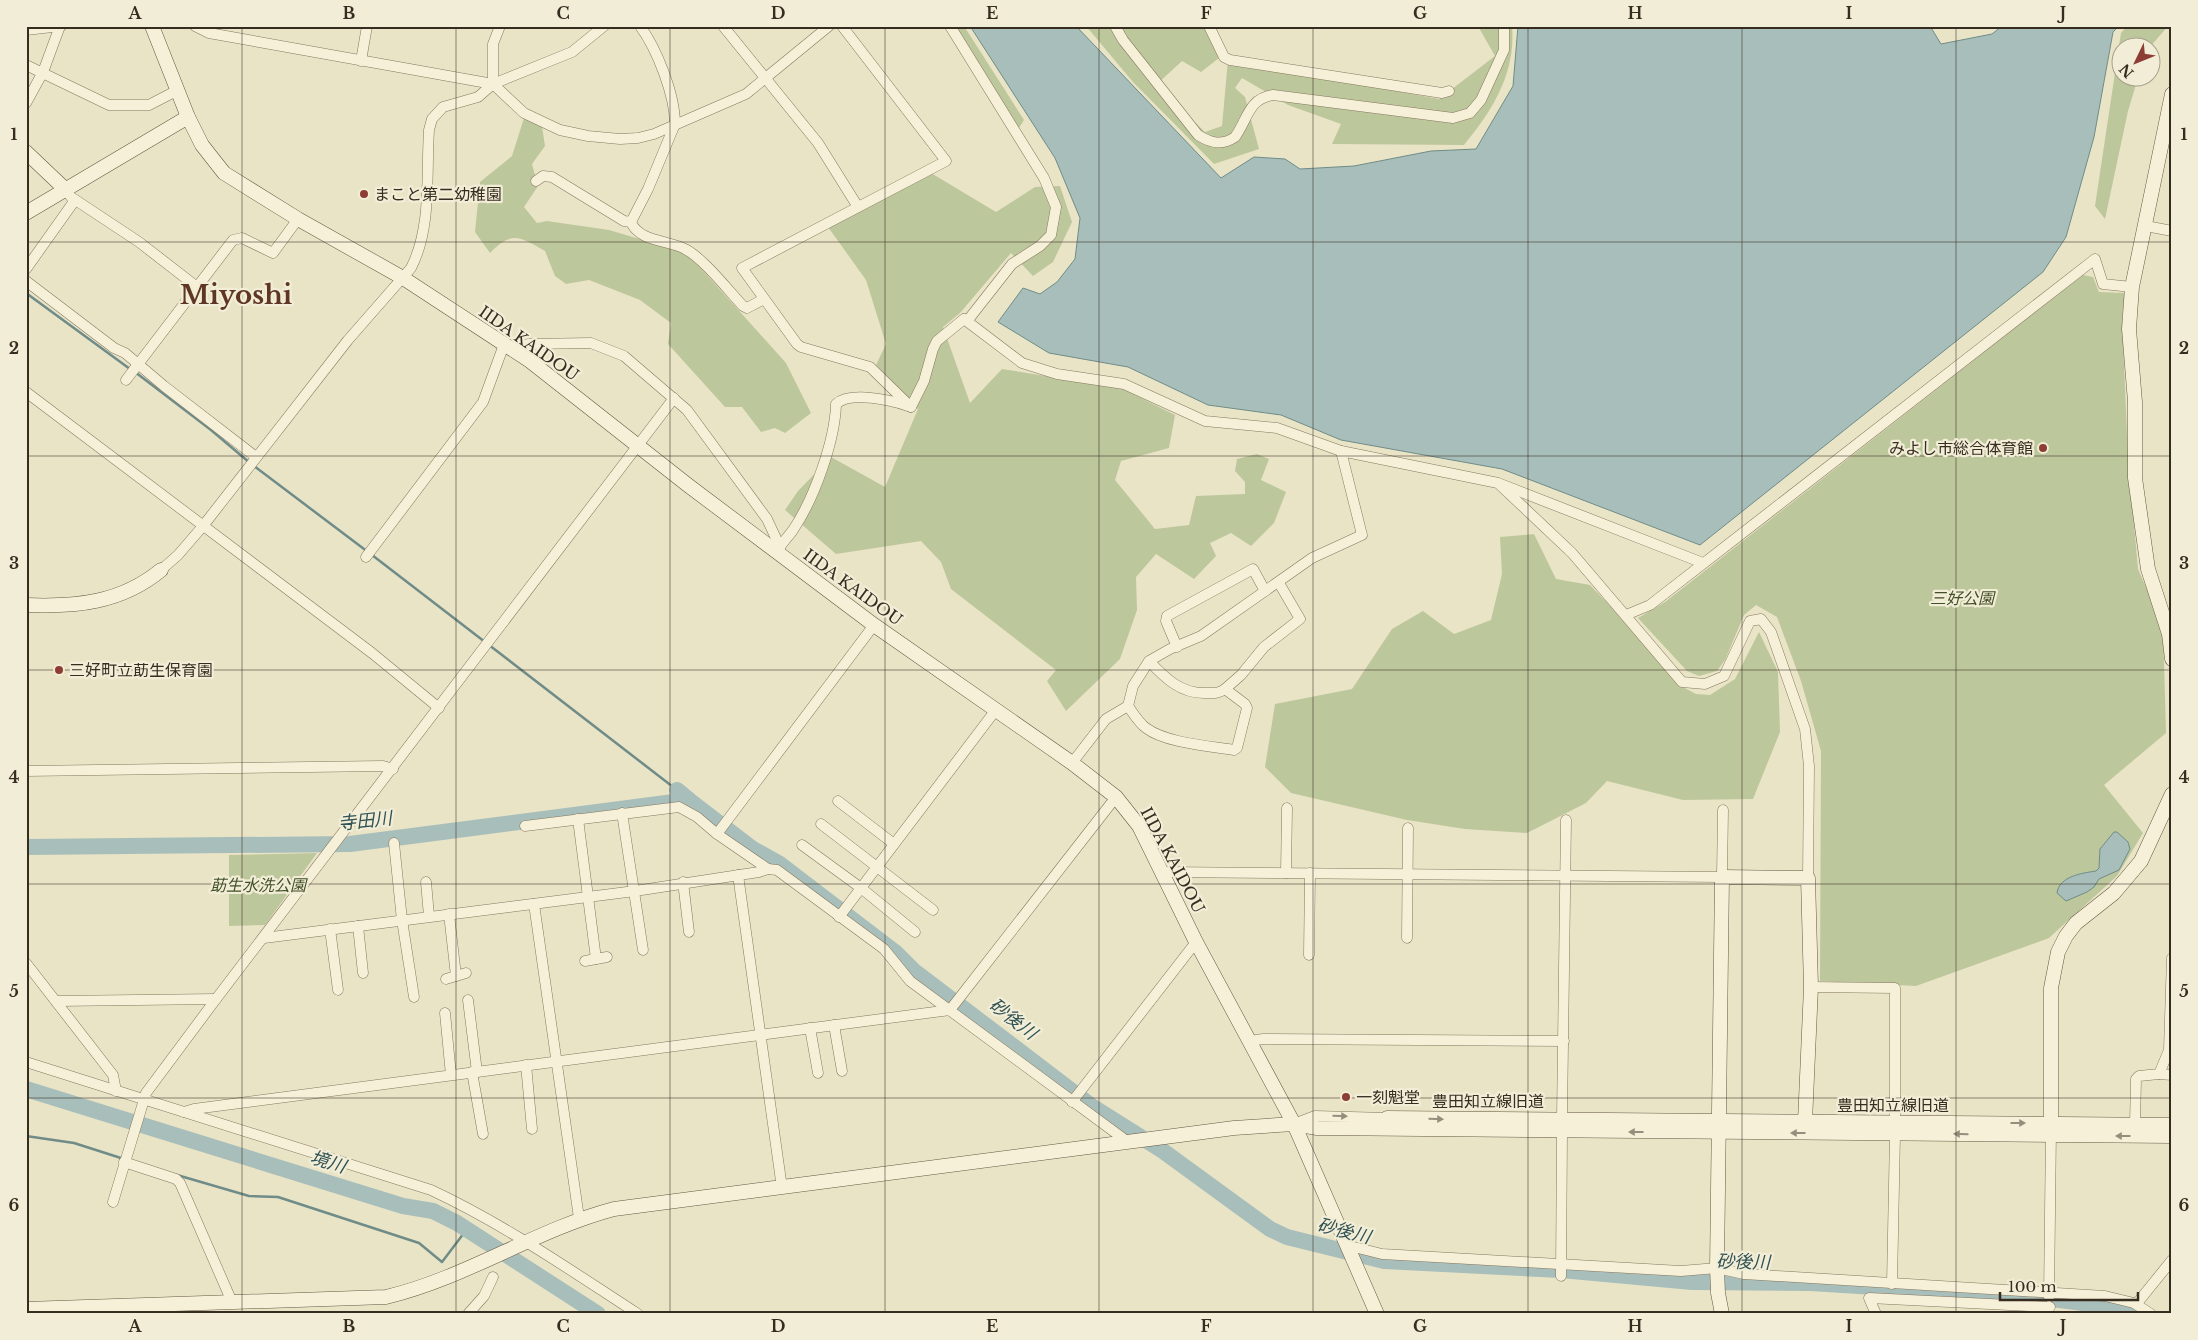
<svg xmlns="http://www.w3.org/2000/svg" width="2198" height="1340" font-family="'Libre Baskerville','Noto Sans JP',serif">
<rect width="100%" height="100%" fill="#eae4c7"/>
<!-- green -->
<g fill="#bdc79c">
<path d="M954,26H964L1024,120L1019,128Z"/>
<path d="M1086,26H1203L1219,58L1201,72L1182,61L1156,85L1205,132L1222,126L1228,60L1439,99L1495,56L1478,26H1512C1516,73 1493,110 1464,145L1332,144L1341,124L1288,105L1242,78L1235,88L1245,97L1259,149L1214,164L1133,82Z"/>
<path d="M2127,26H2168L2150,47L2120,48V78H2138L2128,111L2105,219L2095,206L2121,33Z"/>
<path d="M524,118L542,126L545,146L532,164L538,186L524,207L537,223L547,221L609,230L687,253L786,363L811,413L785,433L775,428L761,432L742,407H725L668,344L671,323L640,300L589,280L566,284L555,276L545,251C520,237 512,230 490,253L475,232L480,182L512,156Z"/>
<path d="M931,173L996,212L1035,187L1060,186L1072,222L1053,262L1033,276L1011,253L960,313L943,327L970,403L1002,369L1121,388L1175,415L1169,448L1121,461L1115,480L1155,529L1189,525L1196,496L1245,494V482L1235,471L1237,459L1257,454L1269,459L1261,480L1286,492L1274,523L1251,546L1231,533L1210,543L1216,556L1194,579L1156,554L1136,577L1137,610L1120,659L1066,711L1047,681L1056,670L951,589L941,562L921,541L836,554L785,510L798,491L831,457L885,487L918,409L876,365L886,344L866,280L828,227Z"/>
<path d="M2083,275L2093,277L2099,292L2125,293L2122,317L2128,457L2138,569L2163,626L2166,733L2104,785L2143,833L2117,876L2049,938L1916,986L1820,981L1821,751L1801,681L1777,617L1756,605L1744,615L1725,660L1717,671L1699,676L1687,671L1638,618L1665,602Z"/>
<path d="M1534,534L1556,579L1590,585L1633,630L1681,686L1696,694L1710,695L1735,679L1759,632L1778,672L1780,732L1753,799L1683,800L1607,781L1586,803L1527,833L1465,829L1407,820L1291,793L1265,767L1275,704L1352,689L1392,629L1423,611L1454,634L1491,620L1502,574L1500,537Z"/>
<path d="M317,853L265,925L229,926V855Z"/>
</g>
<!-- water -->
<g fill="#a8beba" stroke="#6f8c88">
<path d="M970,26H1076L1221,178L1254,157L1285,159L1300,169L1354,166L1431,151L1476,149L1513,86L1518,26H1930L1941,44L1992,34L2002,26H2119L2113,32L2094,137L2066,237L2043,272L1700,545L1502,469L1341,440L1281,415L1208,405L1128,367L1049,353L998,322L1023,288L1040,294L1057,282L1075,259L1080,218L1055,158Z"/>
<path d="M2114,832H2117L2128,842L2130,849L2119,870L2099,879L2094,887L2087,892L2066,901L2057,893C2059,876 2083,873 2096,871L2099,868L2100,849Z"/>
</g>
<g fill="none" stroke-linecap="round" stroke-linejoin="round">
<!-- stream -->
<g stroke="#6f8c88" stroke-width="2.5">
<path d="M26,293L130,369"/>
<path d="M135,372L211,430L250,463"/>
<path d="M254,466L368,552"/>
<path d="M372,555L485,642"/>
<path d="M489,645L677,790"/>
<path d="M26,1136L74,1143L124,1159"/>
<path d="M177,1175L249,1196L278,1197L419,1243L442,1262L467,1229"/>
</g>
<!-- river -->
<g stroke="#a8beba" stroke-width="16">
<path d="M689,800L753,849L780,864L895,952L913,970L1093,1107L1163,1151L1270,1229L1287,1237L1384,1261L1561,1270L1692,1282L1810,1283L2037,1297L2121,1308L2130,1314"/>
<path d="M26,847L350,844L689,800L677,790"/>
<path d="M26,1089L403,1206L433,1211L457,1223L598,1314"/>
</g>
<!-- street casing -->
<g stroke="#84775e" stroke-width="11">
<g id="street">
<path d="M195,26L209,33L493,84L524,113L560,130L588,136L620,139L638,138L654,134L746,94L829,26"/>
<path d="M640,26C657,49 675,95 675,124L648,189L631,222C639,242 669,240 685,249C703,258 728,290 743,306L747,308L764,299"/>
<path d="M723,26L818,143L858,207"/>
<path d="M842,26L946,161L742,268L797,344L801,347L870,367L911,407"/>
<path d="M950,26L1044,178L1056,207L1051,235L1040,246L1012,264L968,320"/>
<path d="M1115,26L1123,40L1198,135C1210,143 1222,146 1235,137C1248,119 1248,99 1273,95L1453,118L1470,113L1481,100L1504,50V26"/>
<path d="M1209,26L1224,57L1230,60L1442,93L1449,91"/>
<path d="M26,30L61,26"/>
<path d="M361,61L367,26"/>
<path d="M26,65L109,105H149L178,90"/>
<path d="M493,84V44L500,26"/>
<path d="M26,103L43,72L60,26"/>
<path d="M536,181L543,176L552,177L624,221L631,222"/>
<path d="M66,190L71,197L139,242L197,287"/>
<path d="M2146,226L2172,231"/>
<path d="M26,269L75,200"/>
<path d="M26,281L114,348L125,353L164,386L256,457"/>
<path d="M511,348L529,344L591,343L624,356L687,410L767,519L780,547"/>
<path d="M126,380L233,240L242,238L273,253L298,219"/>
<path d="M26,392L372,653L439,708"/>
<path d="M911,407L924,381L933,349L937,341L964,319L1022,363L1057,374L1124,384L1205,421L1277,428L1341,451L1498,483L1703,563"/>
<path d="M1500,485L1572,553L1682,682L1705,684L1724,676L1750,621L1761,619L1771,632L1805,729L1809,766L1808,878"/>
<path d="M777,551C782,543 788,537 793,530C814,499 835,441 836,404C850,391 891,400 908,406"/>
<path d="M366,557L483,402L502,350L506,345"/>
<path d="M161,570L178,555L203,526L348,340L411,268C432,227 426,175 429,130L432,119L443,107L478,97L493,84L572,52L604,26"/>
<path d="M1626,615L1650,605L2095,259L2103,284L2132,287"/>
<path d="M1177,647L1166,621L1167,616L1253,569L1265,591"/>
<path d="M1149,661C1165,678 1181,694 1206,693C1214,693 1218,694 1225,689L1245,704L1247,708L1237,748L1234,750C1209,746 1166,743 1146,728C1139,723 1133,713 1128,706L1133,686L1149,661L1170,649L1201,636L1312,558L1362,535L1341,451"/>
<path d="M1225,689L1241,675L1264,647L1300,619L1279,583"/>
<path d="M1072,763L1106,719L1128,706"/>
<path d="M26,771L383,766L393,769"/>
<path d="M838,801L894,844"/>
<path d="M622,813L643,950"/>
<path d="M578,819L596,959"/>
<path d="M821,824L933,910"/>
<path d="M525,826L679,807L697,817L717,834"/>
<path d="M394,843L402,920L414,997"/>
<path d="M802,845L861,888L915,932"/>
<path d="M768,869L777,870L884,949L910,981L1128,1142"/>
<path d="M1162,872L1722,877L1723,810"/>
<path d="M1286,873L1287,808"/>
<path d="M738,875L782,1188"/>
<path d="M426,882L429,916"/>
<path d="M683,882L689,932"/>
<path d="M534,904L579,1218"/>
<path d="M449,914L456,976"/>
<path d="M839,917L995,711"/>
<path d="M358,926L363,973"/>
<path d="M330,929L338,990"/>
<path d="M264,938L635,891L759,872L768,869L717,834L874,625"/>
<path d="M1407,938L1408,828"/>
<path d="M1309,955L1310,873"/>
<path d="M585,961L607,957"/>
<path d="M26,963L113,1075L116,1091"/>
<path d="M446,979L466,973"/>
<path d="M1811,987L1895,988V1123"/>
<path d="M468,1000L477,1072"/>
<path d="M57,1001L216,999"/>
<path d="M445,1013L451,1075"/>
<path d="M834,1025L842,1071"/>
<path d="M810,1028L818,1073"/>
<path d="M1250,1041L1263,1039L1564,1041"/>
<path d="M26,1062L431,1190C504,1224 570,1270 638,1314"/>
<path d="M526,1065L532,1129"/>
<path d="M472,1072L483,1134"/>
<path d="M2159,1074L2172,1075"/>
<path d="M1072,1102L1196,942"/>
<path d="M184,1112L194,1109L950,1010L1116,797"/>
<path d="M1562,1118L1566,820"/>
<path d="M1294,1124L1315,1116L1387,1118"/>
<path d="M2135,1124L2136,1079L2139,1076L2159,1074L2169,1050L2172,958"/>
<path d="M124,1162L176,1179L180,1183L232,1302"/>
<path d="M113,1202L146,1093L216,999L674,398"/>
<path d="M1346,1245L1382,1254L1681,1271L1717,1268L1744,1274L2105,1296L2134,1303L2151,1314"/>
<path d="M1561,1276L1562,1132"/>
<path d="M1892,1284L1895,1134"/>
<path d="M2049,1297L2051,1129"/>
<path d="M2134,1303L2138,1302L2172,1260"/>
<path d="M468,1314L484,1296L493,1277"/>
<path d="M1876,1314L1869,1298L2050,1307"/>
</g>
</g>
<!-- secondary casing -->
<g stroke="#665841" stroke-width="15">
<g id="secondary">
<path d="M152,26L188,117L202,145L224,173L298,219L403,278L530,361L689,486L874,625L1072,763L1116,797L1139,826L1196,942L1294,1124L1377,1314"/>
<path d="M2172,94L2132,287L2129,329L2135,402V478L2148,569L2169,634L2172,659"/>
<path d="M26,152L66,190"/>
<path d="M26,213L188,117"/>
<path d="M26,605C76,607 121,603 161,570"/>
<path d="M1387,1118L2172,1125"/>
<path d="M2051,1123V988L2058,952L2066,936L2076,923L2114,893L2141,861L2172,794"/>
<path d="M26,1309L386,1297C466,1278 535,1230 614,1209L1234,1128L1294,1124L1317,1128L2172,1136"/>
<path d="M1722,1314L1718,1293L1717,1268L1722,877L1808,878L1811,987L1805,1122"/>
</g>
</g>
<!-- street -->
<use href="#street" stroke="#f6f0d9" stroke-width="10"/>
<!-- secondary -->
<use href="#secondary" stroke="#f6f0d9" stroke-width="14"/>
</g>
<!-- one-way arrows -->
<defs><path id="oneway-solid" d="M-6-.8H1V-3.2L6.5 0L1 3.2V.8H-6Z" transform="scale(1.25)"/></defs>
<g fill="#968e7c">
<use href="#oneway-solid" transform="translate(1340 1116) rotate(2)"/>
<use href="#oneway-solid" transform="translate(1436 1119) rotate(1)"/>
<use href="#oneway-solid" transform="translate(2018 1123)"/>
<use href="#oneway-solid" transform="translate(1636 1132) rotate(-180)"/>
<use href="#oneway-solid" transform="translate(1798 1133) rotate(-180)"/>
<use href="#oneway-solid" transform="translate(1961 1134) rotate(-179)"/>
<use href="#oneway-solid" transform="translate(2123 1136) rotate(-180)"/>
</g>
<!-- grid -->
<path fill="none" stroke="#362d20" stroke-width="1" stroke-opacity="0.55" d="M242,26V1314M456,26V1314M670,26V1314M885,26V1314M1099,26V1314M1313,26V1314M1528,26V1314M1742,26V1314M1956,26V1314M26,242H2172M26,456H2172M26,670H2172M26,884H2172M26,1098H2172"/>
<!-- markers -->
<g fill="#8d3d34" stroke="#f2edd6" stroke-width="2">
<circle cx="364" cy="194" r="5"/>
<circle cx="2043" cy="448" r="5"/>
<circle cx="59" cy="670" r="5"/>
<circle cx="1346" cy="1097" r="5"/>
</g>
<g text-anchor="middle" stroke-width="4.5" stroke-linejoin="round" paint-order="stroke">
<!-- poi labels -->
<g font-size="16" fill="#362d20" stroke="#f2edd6" text-anchor="start">
<text x="374" y="200">まこと第二幼稚園</text>
<text x="2033" y="454" text-anchor="end">みよし市総合体育館</text>
<text x="69" y="676">三好町立莇生保育園</text>
<text x="1356" y="1103">一刻魁堂</text>
</g>
<!-- street labels -->
<g font-size="16" fill="#362d20" stroke="#f2edd6">
<text transform="translate(529 343) rotate(35)" y="6">IIDA KAIDOU</text>
<text transform="translate(853 587) rotate(36)" y="6">IIDA KAIDOU</text>
<text transform="translate(1173 860) rotate(62)" y="6">IIDA KAIDOU</text>
<text x="1488" y="1107">豊田知立線旧道</text>
<text x="1893" y="1111">豊田知立線旧道</text>
</g>
<!-- park labels -->
<g font-size="16" font-style="italic" fill="#425029" stroke="#f2edd6">
<text x="1962" y="604">三好公園</text>
<text x="258" y="891">莇生水洗公園</text>
</g>
<!-- water labels -->
<g font-size="18" font-style="italic" fill="#315254" stroke="#f2edd6">
<text transform="translate(365 821) rotate(-6)" y="6">寺田川</text>
<text transform="translate(1013 1019) rotate(38)" y="6">砂後川</text>
<text transform="translate(328 1162) rotate(17)" y="6">境川</text>
<text transform="translate(1344 1231) rotate(14)" y="6">砂後川</text>
<text transform="translate(1743 1262) rotate(1)" y="6">砂後川</text>
</g>
<!-- town labels -->
<g font-size="26" font-weight="bold" fill="#5e3724" stroke="#f2edd6">
<text x="236" y="304">Miyoshi</text>
</g>
</g>
<!-- border -->
<rect width="2198" height="1340" fill="none" stroke="#f2edd6" stroke-width="55"/>
<!-- north arrow -->
<g transform="translate(2136 62) rotate(227)"><circle r="24" fill="#f2edd6" stroke="#a7a08d"/>
<path d="M0-4L9 19L0 12L-9 19Z" fill="#8d3d34"/>
<text y="-8" font-size="14" font-weight="bold" text-anchor="middle" fill="#362d20">N</text>
</g>
<!-- scale -->
<path d="M2000 1292v8h138v-8" fill="none" stroke="#362d20" stroke-width="2.5"/>
<text x="2008" y="1292" font-size="15" fill="#362d20" stroke="#f2edd6" stroke-width="4" paint-order="stroke">100 m</text>
<rect x="28" y="28" width="2142" height="1284" fill="none" stroke="#362d20" stroke-width="2"/>
<g font-size="16" text-anchor="middle" font-weight="bold" fill="#362d20">
<text x="135" y="19">A</text>
<text x="349" y="19">B</text>
<text x="563" y="19">C</text>
<text x="778" y="19">D</text>
<text x="992" y="19">E</text>
<text x="1206" y="19">F</text>
<text x="1420" y="19">G</text>
<text x="1635" y="19">H</text>
<text x="1849" y="19">I</text>
<text x="2063" y="19">J</text>
<text x="14" y="140">1</text>
<text x="2184" y="140">1</text>
<text x="14" y="354">2</text>
<text x="2184" y="354">2</text>
<text x="14" y="569">3</text>
<text x="2184" y="569">3</text>
<text x="14" y="783">4</text>
<text x="2184" y="783">4</text>
<text x="14" y="997">5</text>
<text x="2184" y="997">5</text>
<text x="14" y="1211">6</text>
<text x="2184" y="1211">6</text>
<text x="135" y="1332">A</text>
<text x="349" y="1332">B</text>
<text x="563" y="1332">C</text>
<text x="778" y="1332">D</text>
<text x="992" y="1332">E</text>
<text x="1206" y="1332">F</text>
<text x="1420" y="1332">G</text>
<text x="1635" y="1332">H</text>
<text x="1849" y="1332">I</text>
<text x="2063" y="1332">J</text>
</g>
</svg>
